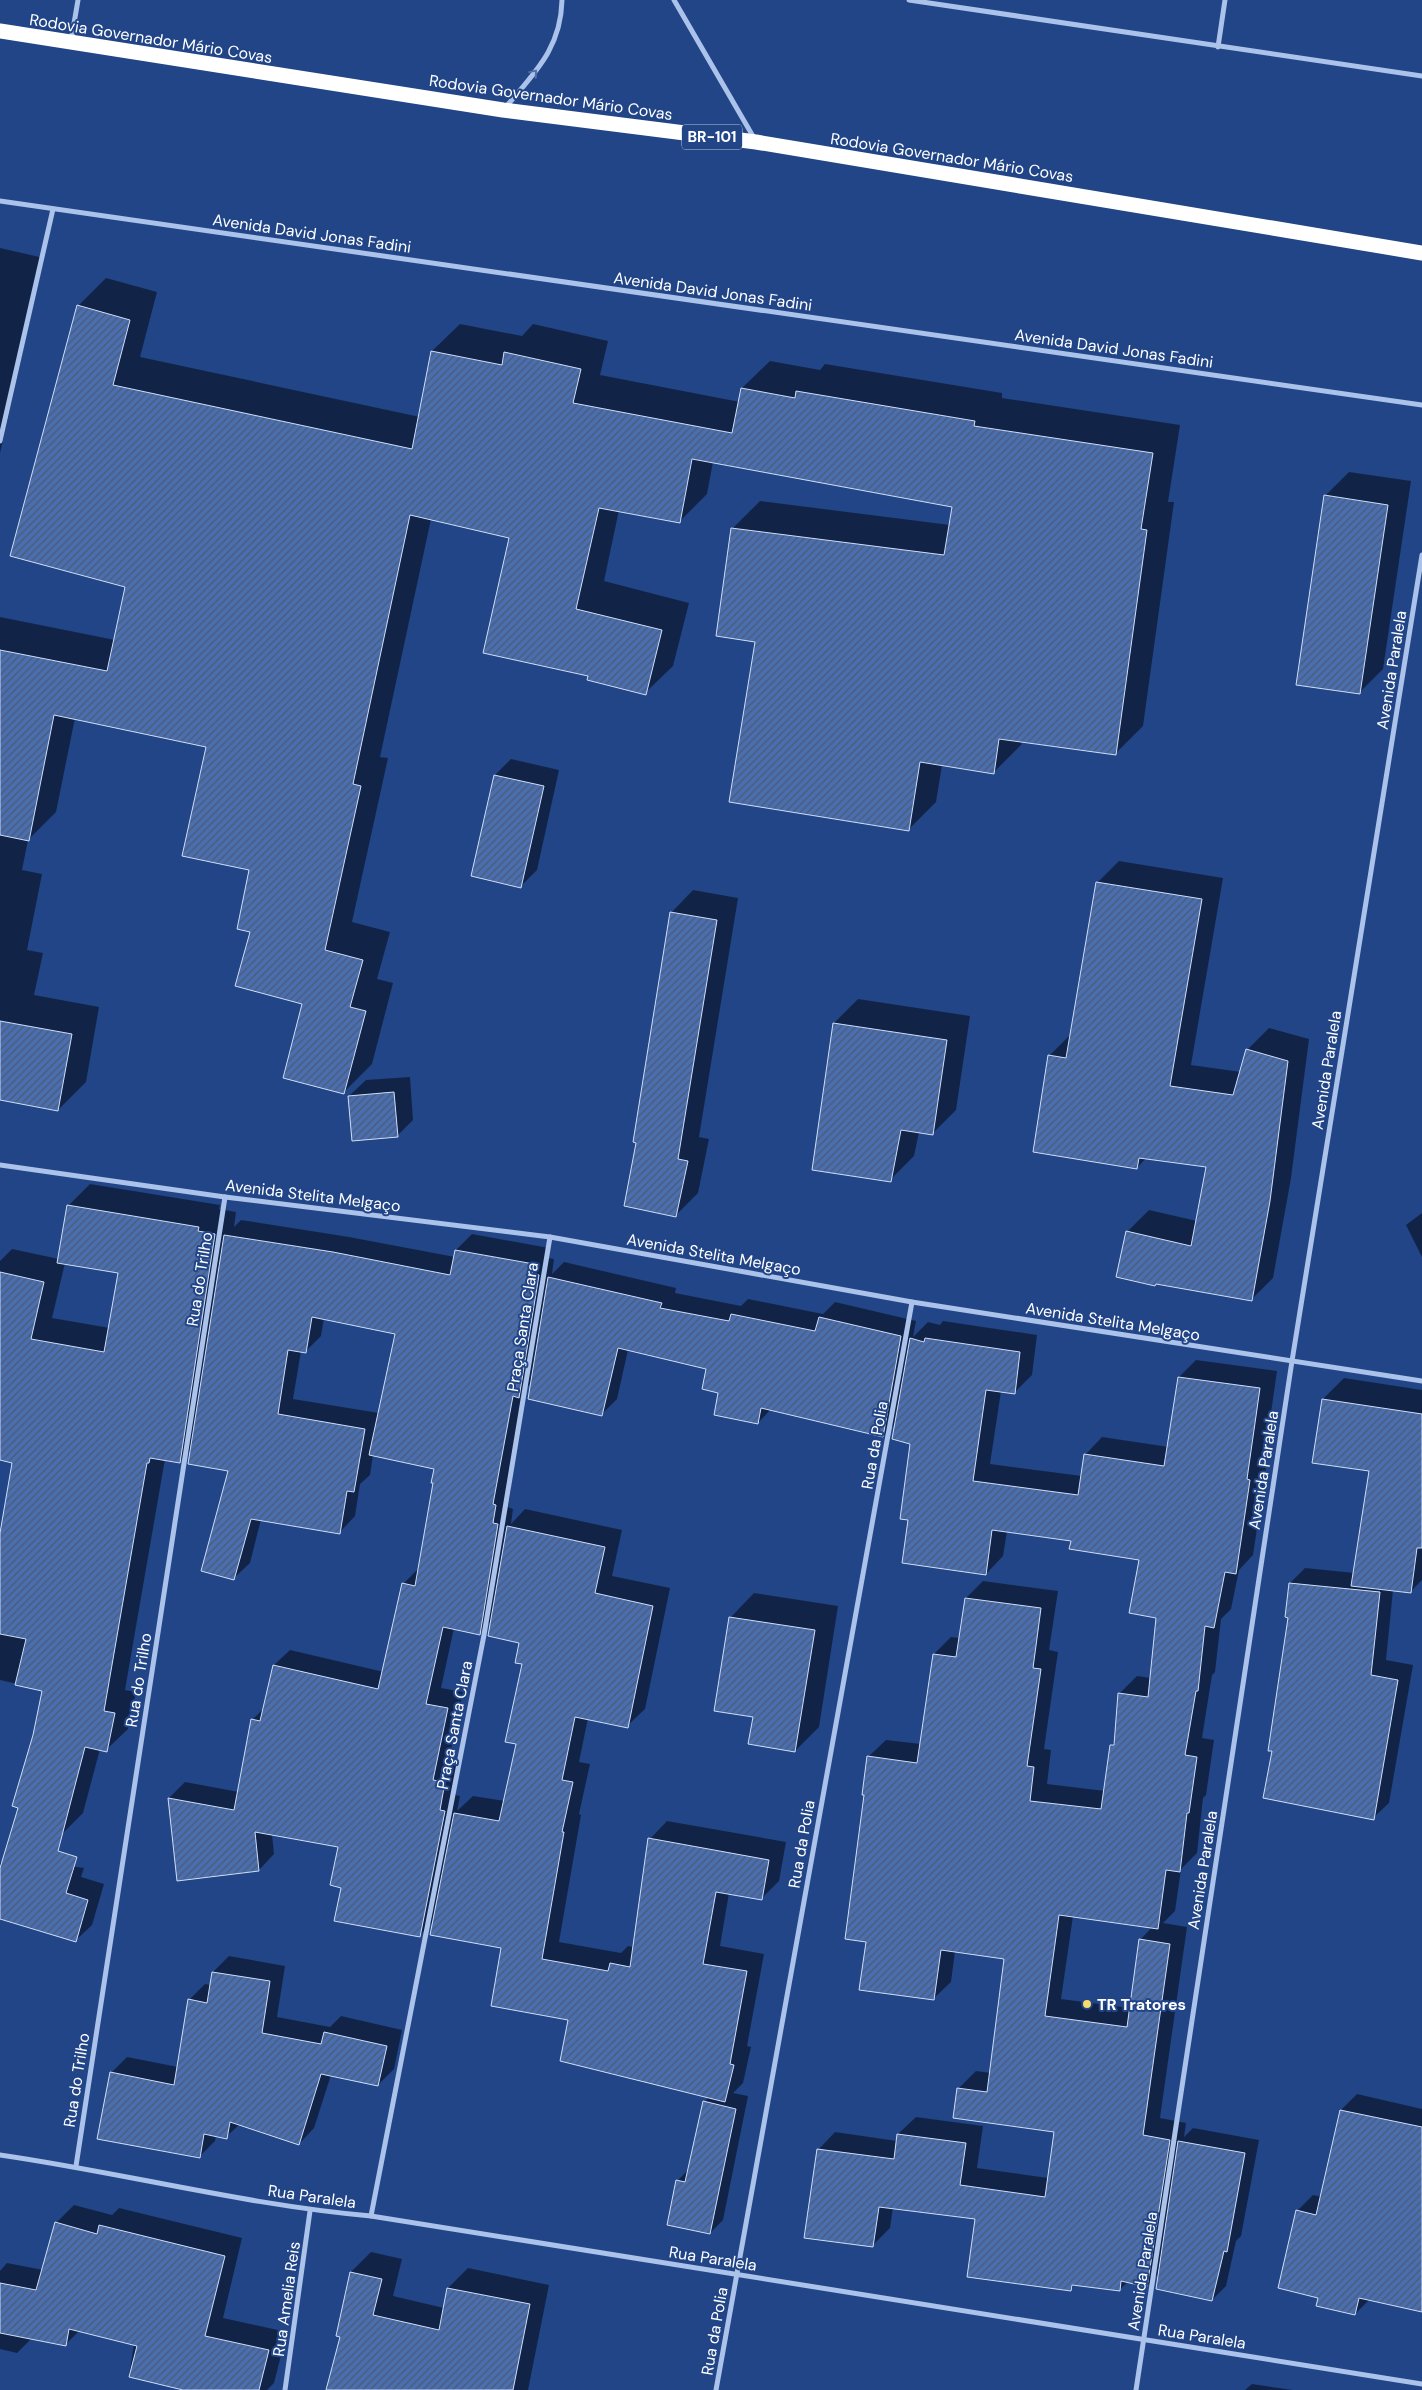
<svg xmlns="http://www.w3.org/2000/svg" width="1422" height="2390" font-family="'DM Sans',sans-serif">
<defs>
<pattern id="building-hatch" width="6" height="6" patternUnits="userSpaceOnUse" patternTransform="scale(1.25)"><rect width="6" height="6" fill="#4a6eaf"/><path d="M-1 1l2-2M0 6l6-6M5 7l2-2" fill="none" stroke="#4b5a74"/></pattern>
</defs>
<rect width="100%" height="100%" fill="#214587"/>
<!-- shadow -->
<g fill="#0007" fill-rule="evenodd">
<path d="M0,248L44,258L0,453Z"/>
<path d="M106,278L157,292L140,357L420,417L432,351L460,324L522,336L533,324L608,341L600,375L740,402L742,388L770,361L820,370L825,364L1002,393V398L1180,425L1168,502H1174L1143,726L1115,754L1022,741L1021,745L993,773L942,765L936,802L908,830L757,641L732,529L760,501L950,525L953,506L713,462L707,494L679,522L619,510L604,581L689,603L673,666L645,693L589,675L510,537L431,519L380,757L388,758L352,922L390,932L377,979L393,983L372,1064L344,1092L304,1003L251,931V869L207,746L75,718L56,812L28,840L22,870L42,874L27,950L43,953L34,995L99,1007L86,1082L58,1110L0,1099V617L115,640L127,586L78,306Z"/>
<path d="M1349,472L1411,481L1383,669L1359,693L1325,496Z"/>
<path d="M511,759L559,770L537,870L521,886L495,775Z"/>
<path d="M1119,861L1223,878L1191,1065L1241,1072L1247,1050L1269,1028L1309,1039L1291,1178L1273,1278L1251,1300L1128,1231L1149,1210L1197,1221L1207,1166L1146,1158L1137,1168L1050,1055L1072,1033L1098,882Z"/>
<path d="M693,890L738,898L699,1137L709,1139L698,1193L676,1215L638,1142L671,913Z"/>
<path d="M858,999L970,1016L956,1110L932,1134L919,1132L914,1156L890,1180L813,1169L834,1023Z"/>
<path d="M410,1077L413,1120L397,1136L349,1096L366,1080Z"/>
<path d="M90,1184L220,1205L219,1209L236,1212L234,1227L241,1220L349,1237L455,1257L456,1250L472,1234L549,1248L547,1258L554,1259L552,1274L564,1262L676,1288L675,1293L741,1306L748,1299L823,1314L835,1302L916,1321L913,1337L928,1322L940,1325L943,1321L1037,1335L1032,1375L1014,1393L1001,1391L990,1464L1082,1476L1085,1455L1102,1437L1169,1447L1179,1377L1196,1360L1277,1371L1264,1462H1267L1253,1555L1239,1570L1231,1609L1221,1619L1215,1672L1212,1675L1202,1738L1214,1740L1206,1795L1203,1798L1197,1853L1181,1869L1175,1911L1163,1923L1187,1927L1160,2118L1186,2123L1184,2137L1193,2128L1259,2140L1241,2236L1236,2241L1226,2286L1212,2300L1159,2273L1147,2286L1128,2282L1119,2290L1076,2284L1070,2290L977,2218L893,2207L890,2228L873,2245L818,2150L835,2132L897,2141L898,2134L916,2117L983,2126L977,2168L1048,2178L1055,2131L955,2117L959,2088L976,2071L991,2073L1005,1958L955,1951L951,1982L933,1999L867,1941L866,1794L868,1757L886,1740L921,1744L934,1654L951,1637L960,1638L966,1598L983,1581L1058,1591L1049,1650L1058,1652L1044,1749L1051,1750L1047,1784L1105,1791L1112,1745L1115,1741L1120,1693L1137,1676L1151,1678L1158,1617L1140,1559L1072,1540L1007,1531L1003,1556L986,1574L910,1519L912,1443L896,1423L883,1436L771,1409L758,1423L720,1392L707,1368L628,1350L617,1399L601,1415L531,1383L526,1388L508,1488L511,1489L508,1507L513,1509L511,1524L525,1509L622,1530L612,1576L670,1588L645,1709L627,1726L588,1718L579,1762L590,1764L579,1814L581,1815L559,1942L621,1953L628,1946L634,1947L650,1839L667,1821L786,1842L779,1881L761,1899L729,1893L720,1946L764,1954L747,2046L751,2047L743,2083L733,2093L748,2096L723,2220L710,2233L677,2181L690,2168L704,2102L709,2097L570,2019L502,1947L434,1921L419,1936L343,1887L340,1846L272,1834L274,1854L259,1870L178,1879L169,1798L185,1782L239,1792L252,1720L265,1707L274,1665L290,1650L384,1672L403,1584L419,1568L435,1482V1468L373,1455L370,1475L360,1484L355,1516L340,1532L261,1519L250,1563L234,1578L229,1470L192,1449L179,1462L165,1459L125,1690L136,1692L128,1729L106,1750L100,1749L83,1813L61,1835L28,1762L44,1690L0,1680V1539L14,1462L0,1459V1261L12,1249L59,1259L68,1206ZM65,1263L119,1272L110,1328L52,1318ZM324,1318L396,1333L379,1413L293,1399L301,1351L305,1352L321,1336ZM492,1620L521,1642L523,1663L517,1743L505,1801L473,1796L457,1811L460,1796L455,1795L460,1767L448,1764L463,1692L441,1688L454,1628L479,1633ZM1073,1916L1152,1927L1140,1940L1130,2008L1061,1999Z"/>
<path d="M1422,1213V1257L1406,1225Z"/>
<path d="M1344,1378L1422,1390V1580L1410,1592L1393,1590L1386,1660L1413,1665L1389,1803L1373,1818L1273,1750L1289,1616L1290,1583L1305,1568L1355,1573L1371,1470L1323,1399Z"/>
<path d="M754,1593L838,1606L819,1727L795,1751L755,1716L716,1710L731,1617Z"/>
<path d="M6,1857L84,1868L81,1877L104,1884L92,1925L75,1941L0,1918V1863Z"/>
<path d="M229,1956L285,1966L277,2017L330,2027L341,2016L402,2030L394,2069L378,2085L331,2075L314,2128L299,2144L240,2124L226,2137L216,2135L215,2141L199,2157L111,2073L127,2057L178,2067L189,2000L205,1984L211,1985L213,1972Z"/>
<path d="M1357,2094L1422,2109V2310L1370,2299L1355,2314L1320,2297L1297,2211L1313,2195L1322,2197L1341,2110Z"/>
<path d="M74,2205L112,2215L119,2208L242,2238L223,2318L287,2332L274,2383L267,2390H202L129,2375L134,2344L79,2331L65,2345L32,2338L17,2353L0,2349V2271L7,2263L43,2270L56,2223Z"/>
<path d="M371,2252L402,2259L393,2296L444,2308L448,2288L468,2268L549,2285L528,2390H328L341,2336L337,2335L351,2272Z"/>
<path d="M1252,2384L1293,2390H1245Z"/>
</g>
<!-- building -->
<g fill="url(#building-hatch)" stroke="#d0def7">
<path d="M77,305L130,320L113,385L412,449L431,351L502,365L504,352L581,369L573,403L732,433L741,388L795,398L796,391L975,421L974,426L1153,453L1141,529L1147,530L1116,755L999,739L994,774L920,762L909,831L729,802L755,642L716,636L731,528L944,555L952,507L692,459L680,523L599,508L576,609L662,630L646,695L587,680L588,676L483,653L509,538L410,515L353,784L361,786L325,950L363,960L350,1007L366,1011L344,1094L283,1078L302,1004L235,986L250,932L237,929L249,870L182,856L206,747L54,715L29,841L0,835V650L107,671L125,587L10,556Z"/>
<path d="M1324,495L1388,505L1360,694L1296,685Z"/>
<path d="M494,775L544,786L521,888L471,876Z"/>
<path d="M1096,882L1202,899L1170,1086L1233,1095L1246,1049L1288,1061L1270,1201L1252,1301L1156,1284L1155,1286L1116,1277L1126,1231L1191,1246L1206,1167L1139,1158L1137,1169L1033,1152L1048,1055L1066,1058Z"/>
<path d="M670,912L717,920L678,1159L688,1161L676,1217L624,1206L636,1143L633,1142Z"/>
<path d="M0,1021L72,1034L58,1111L0,1100Z"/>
<path d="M833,1023L947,1040L933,1135L901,1130L891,1182L812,1170Z"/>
<path d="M394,1092L398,1137L352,1141L348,1096Z"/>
<path d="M67,1205L199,1227L198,1231L215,1234L180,1463L150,1458L149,1463H147L104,1711L115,1713L107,1752L85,1747L58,1851L77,1857L66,1893L88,1900L76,1942L0,1919V1868L18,1808L12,1806L33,1735L42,1691L15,1685L26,1639L0,1634V1533L12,1463L0,1460V1272L44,1282L31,1339L104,1352L118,1273L57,1263Z"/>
<path d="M224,1235L333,1252L450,1275L455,1250L534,1264L532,1273L539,1275L519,1398L513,1396L493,1504L496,1505L493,1523L498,1524L480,1635L443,1627L426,1704L448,1708L433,1780L445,1782L440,1810L445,1811L420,1937L334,1921L341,1888L330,1885L338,1847L255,1832L259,1871L177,1881L168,1798L234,1810L251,1719L260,1721L273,1665L378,1689L402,1583L415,1586L433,1483H431L434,1469L369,1455L395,1334L312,1317L306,1353L288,1350L278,1414L365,1429L354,1492L347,1491L340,1534L251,1519L234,1580L201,1571L228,1471L188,1464Z"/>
<path d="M548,1277L662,1303L660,1308L729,1321L731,1314L815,1331L819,1317L901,1336L883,1437L761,1408L758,1424L714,1415L718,1393L702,1389L706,1369L618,1348L602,1416L528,1399Z"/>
<path d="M910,1338L924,1342L925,1338L1020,1352L1015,1394L986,1390L973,1481L1078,1495L1084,1454L1164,1466L1178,1377L1260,1388L1247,1479L1250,1480L1236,1574L1225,1572L1214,1628L1205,1626L1198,1691H1196L1185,1755L1197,1757L1189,1813H1187L1180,1872L1166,1870L1158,1929L1059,1915L1045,2016L1127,2027L1139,1939L1170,1944L1143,2135L1170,2140L1147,2287L1121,2281L1120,2291L1072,2285L1071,2291L967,2277L975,2219L879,2207L873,2247L804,2238L817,2149L894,2159L897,2134L966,2143L960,2185L1045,2197L1054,2132L953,2118L957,2088L987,2092L1004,1959L941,1950L934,2000L859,1990L866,1942L845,1939L864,1795H862L867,1756L917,1763L933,1654L956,1657L965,1598L1041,1608L1033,1668L1041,1669L1027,1766L1034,1767L1030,1801L1101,1809L1110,1745H1114L1118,1693L1148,1697L1156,1618L1129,1613L1139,1560L1069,1549L1071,1541L992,1530L986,1575L902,1563L908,1520L900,1519L910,1444L892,1439Z"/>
<path d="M1322,1399L1422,1414V1548H1417L1411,1593L1351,1586L1369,1471L1312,1463Z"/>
<path d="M507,1526L605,1547L595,1593L653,1606L628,1728L575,1717L562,1780L573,1782L562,1832H564L542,1959L608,1971L610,1963L630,1967L648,1838L769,1860L762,1900L716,1892L703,1964L747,1971L730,2064L734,2065L725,2102L560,2061L568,2020L491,2006L501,1948L430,1935L454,1813L499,1821L516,1744L505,1742L522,1664L515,1663L519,1643L488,1636Z"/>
<path d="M1289,1583L1380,1592L1371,1675L1398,1680L1374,1820L1263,1798L1272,1751H1268L1288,1618L1285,1617Z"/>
<path d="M729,1617L815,1630L795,1752L748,1744L753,1717L714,1711Z"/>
<path d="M212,1972L270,1981L262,2033L321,2044L324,2032L387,2046L378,2086L321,2074L299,2145L230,2122L227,2139L204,2134L200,2158L97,2139L110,2072L174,2085L188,1999L207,2003Z"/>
<path d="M703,2101L736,2109L710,2234L667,2225L676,2180L685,2182Z"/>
<path d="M1340,2110L1422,2127V2312L1359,2298L1355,2315L1316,2306L1318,2298L1278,2288L1296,2210L1316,2215Z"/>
<path d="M1178,2141L1245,2153L1227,2252L1224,2251L1212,2301L1156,2289Z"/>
<path d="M55,2222L97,2234L99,2225L225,2256L205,2336L269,2350L259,2390H183L129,2377L137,2346L69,2329L66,2346L0,2333V2283L36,2290Z"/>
<path d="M350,2272L382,2279L373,2315L439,2330L447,2288L530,2304L513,2390H326L340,2337L336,2336Z"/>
</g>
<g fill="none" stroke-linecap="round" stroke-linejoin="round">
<!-- street -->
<g stroke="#abc2ea" stroke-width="5">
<path d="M674,0L754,138"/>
<path d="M909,0L1422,76"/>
<path d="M71,41L78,0"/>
<path d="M1218,47L1225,0"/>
<path d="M505,108C534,73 561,49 562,0"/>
<path d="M0,201L1422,405"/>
<path d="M0,441L53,209"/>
<path d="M0,1165L225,1197L550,1237L912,1302L1422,1381"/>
<path d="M0,2155C124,2173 246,2205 371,2216L1422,2384"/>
<path d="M76,2166L225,1197"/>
<path d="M371,2216L484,1635L550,1237"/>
<path d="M285,2390L310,2211"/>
<path d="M716,2390L912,1302"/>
<path d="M1136,2390L1292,1361L1422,555"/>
</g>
<!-- highway -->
<path stroke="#fff" stroke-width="15" d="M0,31L503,110L756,142L1422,253"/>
</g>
<!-- one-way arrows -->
<defs><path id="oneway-chevron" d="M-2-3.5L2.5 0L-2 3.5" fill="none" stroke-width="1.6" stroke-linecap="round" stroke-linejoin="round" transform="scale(1.25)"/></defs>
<use stroke="#5171aa" href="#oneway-chevron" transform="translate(534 73) rotate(-50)"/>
<!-- markers -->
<circle fill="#f6db6d" stroke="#214587" stroke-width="2" cx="1087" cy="2004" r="5"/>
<g text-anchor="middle" stroke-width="4" stroke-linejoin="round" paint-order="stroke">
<!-- shield labels -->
<rect fill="#214587" stroke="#bcc7db" stroke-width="1" x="682" y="124.5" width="60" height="25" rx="4"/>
<g font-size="15" font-weight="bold" fill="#fff">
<text x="712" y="142">BR-101</text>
</g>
<!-- street labels -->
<g font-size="16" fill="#fff" stroke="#214587">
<text transform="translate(151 38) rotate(9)" y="6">Rodovia Governador Mário Covas</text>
<text transform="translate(551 97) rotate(8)" y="6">Rodovia Governador Mário Covas</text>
<text transform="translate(952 157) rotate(9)" y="6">Rodovia Governador Mário Covas</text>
<text transform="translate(312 233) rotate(8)" y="6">Avenida David Jonas Fadini</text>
<text transform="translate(713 291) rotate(8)" y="6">Avenida David Jonas Fadini</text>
<text transform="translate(1114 348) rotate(8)" y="6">Avenida David Jonas Fadini</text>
<text transform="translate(1391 670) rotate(-81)" y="6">Avenida Paralela</text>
<text transform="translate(1326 1070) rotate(-81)" y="6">Avenida Paralela</text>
<text transform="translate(313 1195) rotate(7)" y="6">Avenida Stelita Melgaço</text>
<text transform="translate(714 1254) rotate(10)" y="6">Avenida Stelita Melgaço</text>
<text transform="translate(199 1279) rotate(-81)" y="6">Rua do Trilho</text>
<text transform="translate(1113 1321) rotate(9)" y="6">Avenida Stelita Melgaço</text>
<text transform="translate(522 1327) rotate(-81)" y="6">Praça Santa Clara</text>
<text transform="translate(874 1445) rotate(-80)" y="6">Rua da Polia</text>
<text transform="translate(1263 1470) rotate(-81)" y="6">Avenida Paralela</text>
<text transform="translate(138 1680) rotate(-81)" y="6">Rua do Trilho</text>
<text transform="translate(454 1725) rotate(-79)" y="6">Praça Santa Clara</text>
<text transform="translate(801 1844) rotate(-80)" y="6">Rua da Polia</text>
<text transform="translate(1202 1870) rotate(-81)" y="6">Avenida Paralela</text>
<text transform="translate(76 2080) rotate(-81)" y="6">Rua do Trilho</text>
<text transform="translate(312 2196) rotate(8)" y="6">Rua Paralela</text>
<text transform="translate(713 2258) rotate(9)" y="6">Rua Paralela</text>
<text transform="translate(1142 2271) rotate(-81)" y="6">Avenida Paralela</text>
<text transform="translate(286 2299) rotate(-82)" y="6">Rua Amelia Reis</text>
<text transform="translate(714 2331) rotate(-80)" y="6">Rua da Polia</text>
<text transform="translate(1202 2336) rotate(9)" y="6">Rua Paralela</text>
</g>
<!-- poi labels -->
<g font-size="16" font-weight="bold" fill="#fff" stroke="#214587" text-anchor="start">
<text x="1097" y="2010">TR Tratores</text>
</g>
</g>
</svg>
